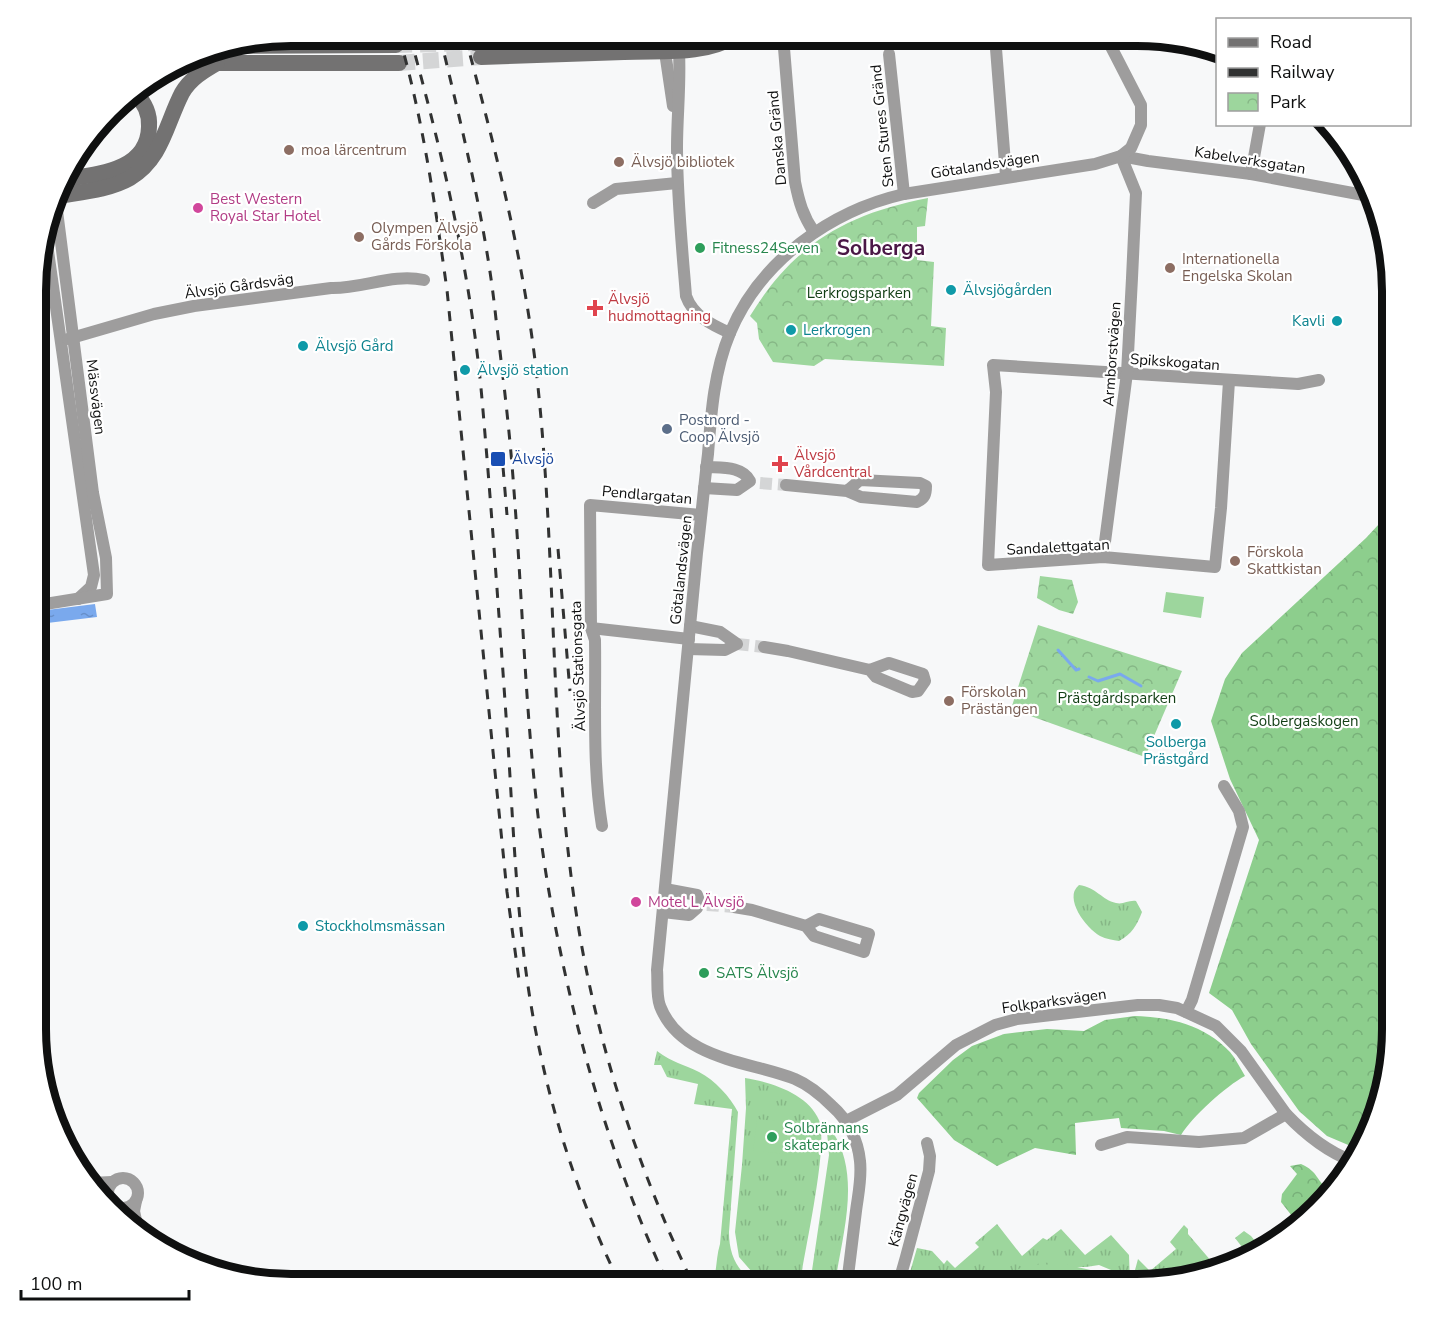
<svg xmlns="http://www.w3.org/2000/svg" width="1429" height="1320" font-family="'Nunito Sans',sans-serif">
<defs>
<pattern id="grass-tufts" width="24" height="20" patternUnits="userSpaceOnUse" patternTransform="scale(1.5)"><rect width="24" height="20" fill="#9dd69d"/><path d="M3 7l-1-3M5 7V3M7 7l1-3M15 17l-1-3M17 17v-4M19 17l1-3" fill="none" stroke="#86b786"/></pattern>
<pattern id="forest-crowns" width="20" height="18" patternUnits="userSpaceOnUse" patternTransform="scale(1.5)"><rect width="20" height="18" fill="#8dce8d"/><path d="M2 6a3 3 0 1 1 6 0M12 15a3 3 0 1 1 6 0" fill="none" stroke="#78b079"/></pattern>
<pattern id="park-crowns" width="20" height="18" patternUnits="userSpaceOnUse" patternTransform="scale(1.5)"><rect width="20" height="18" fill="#9dd69d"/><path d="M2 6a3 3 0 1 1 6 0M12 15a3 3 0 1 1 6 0" fill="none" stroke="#86b786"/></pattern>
<pattern id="water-ripples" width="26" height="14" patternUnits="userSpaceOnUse" patternTransform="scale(1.5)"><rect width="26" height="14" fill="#7aa9ed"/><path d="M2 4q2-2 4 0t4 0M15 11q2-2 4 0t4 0" fill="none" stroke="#6890ca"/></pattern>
</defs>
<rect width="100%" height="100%" fill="#f7f8f9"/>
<!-- grass -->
<g fill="url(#grass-tufts)">
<path d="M1079,885C1096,887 1102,900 1116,903C1123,905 1128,900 1136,901L1142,912C1137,925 1132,934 1119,941C1113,940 1106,939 1100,936C1086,928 1063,898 1079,885Z"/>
<path d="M657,1051C673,1063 683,1064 699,1072C715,1080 730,1097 738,1112L729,1232C729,1255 737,1270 755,1284L713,1283C717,1270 716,1257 720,1244L732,1109L694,1104L698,1084L667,1077L661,1065H654Z"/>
<path d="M745,1078C771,1082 808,1094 819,1120C829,1145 804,1252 800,1284H767L759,1280L739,1257L735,1232L742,1165L746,1108Z"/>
<path d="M832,1131C862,1175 842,1235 835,1284H810L829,1155L827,1132Z"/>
<path d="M997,1224L1022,1256L1043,1238L1047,1240L1061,1229L1085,1255L1111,1235L1129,1255L1130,1283L1126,1281L1123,1275L1099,1265L1086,1267H1051L1002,1284H909L908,1279L917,1248L932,1251L944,1264L947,1260L955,1268L979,1247L975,1243Z"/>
<path d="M1184,1225L1188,1229V1234L1212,1262L1210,1264L1215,1269L1164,1281L1149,1280L1135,1270L1138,1259L1150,1271L1176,1249L1170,1242Z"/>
<path d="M1244,1231L1251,1236L1261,1248L1235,1265L1217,1269L1242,1247L1235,1238Z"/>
</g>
<!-- forest -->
<g fill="url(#forest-crowns)">
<path d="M1393,509V1028L1367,1141L1360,1150L1327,1136L1299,1111L1251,1044L1232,1010L1209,993L1259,840L1230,779L1211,721L1225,679L1242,653L1366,538Z"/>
<path d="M1135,1016C1170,1017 1205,1025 1230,1052C1236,1059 1240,1068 1245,1076C1226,1086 1192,1117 1181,1135L1164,1131L1121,1128L1119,1118L1075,1123L1076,1155L1035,1148L997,1166L954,1140L917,1098L919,1093L953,1060L972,1046L1004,1034L1047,1029L1084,1031L1105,1020Z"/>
<path d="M1301,1164C1319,1172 1316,1181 1329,1190L1306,1221L1299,1225L1281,1202L1282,1194L1297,1174L1290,1166Z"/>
</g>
<!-- park -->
<g fill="url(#park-crowns)">
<path d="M928,198L925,226L917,227V260L934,262L931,326L946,328L944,366L825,359L814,366L773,362L759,339L757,323L750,316C794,244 846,214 928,198Z"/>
<path d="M1040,576L1072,580L1078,602L1073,614L1059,610L1037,598Z"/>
<path d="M1038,625L1182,671L1145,757L1011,709Z"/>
<path d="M1055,1262L1126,1278L1163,1281L1153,1283L998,1284C1015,1266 1031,1264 1055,1262Z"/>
</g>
<!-- pitch -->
<g fill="#9dd69d">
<path d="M1166,592L1204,597L1201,618L1163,612Z"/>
<path d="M757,1119L791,1123L788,1154L753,1151Z"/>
</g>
<!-- water -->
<path fill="url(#water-ripples)" d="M95,604L97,617L39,624V611Z"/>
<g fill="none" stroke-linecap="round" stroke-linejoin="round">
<!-- stream -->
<g stroke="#7aa9ed" stroke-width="3">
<path d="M1058,650L1076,670L1079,669"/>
<path d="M1089,677L1098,681L1120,674L1141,686"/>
</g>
<!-- street-tunnel -->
<g stroke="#d4d5d6" stroke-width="12" stroke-dasharray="12 6" stroke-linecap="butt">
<path d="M760,483L786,485"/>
<path d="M737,644L764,647"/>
<path d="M707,905L734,907"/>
</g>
<!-- secondary-tunnel -->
<g stroke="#d4d5d6" stroke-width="16" stroke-dasharray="16 8" stroke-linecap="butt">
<path d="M396,45L475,43"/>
<path d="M399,63L481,57"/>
</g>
<!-- street -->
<g stroke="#9e9d9d" stroke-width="12">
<path d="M666,36L665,52L673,106"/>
<path d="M678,36C682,73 677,110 677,148C677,197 682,247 686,296C693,316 712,325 730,333"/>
<path d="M783,36L795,182C799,202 803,216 814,232"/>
<path d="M995,36L1006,176"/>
<path d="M889,54L904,194"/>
<path d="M1121,156L1148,161L1251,174L1374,197"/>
<path d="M1251,174L1260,124"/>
<path d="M593,203L616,189L677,183"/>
<path d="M45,230L94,575L91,587L78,599"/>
<path d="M68,339L154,314L194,306L331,288C362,289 393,273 424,280"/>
<path d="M1229,381L1221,508L1215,567L1103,557L988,565L996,392L993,365L1298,384L1319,380"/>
<path d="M786,485L847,491L861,497L917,502C925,498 926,494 926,486L920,483L860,480L847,491"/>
<path d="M704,488L737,490L750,481C742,466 722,468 706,467"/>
<path d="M1103,557L1127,373L1132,278L1136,193L1121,156"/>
<path d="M39,605L107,594L106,558L93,493L56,203"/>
<path d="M591,628L689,639"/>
<path d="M764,647L788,651L870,670L889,663L923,674L925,681L918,691L912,692L876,677L870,670"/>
<path d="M688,649L725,650L737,644L720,632L690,626"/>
<path d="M602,826C592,764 596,702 595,640L591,628L590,505L701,515"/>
<path d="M734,907L752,910L806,926L814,936L864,952L869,934L819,919L806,926"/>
<path d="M663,912L689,915L697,908L699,901L697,895L665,889"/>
<path d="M1186,1012L1192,1000L1243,827L1239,811L1224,786"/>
<path d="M846,1121L897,1095L956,1045L995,1025L1017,1019L1138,1005H1159L1177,1008L1216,1026L1241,1051L1286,1114C1305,1134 1326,1151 1352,1161"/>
<path d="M1101,1145L1127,1137L1199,1142L1244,1138L1286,1114"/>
<circle cx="123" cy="1193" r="15"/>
<path d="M91,1183L112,1182"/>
<path d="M136,1201L134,1211L137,1225"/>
<path d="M847,1284C850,1259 853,1235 856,1211C858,1195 862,1178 860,1161C858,1140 848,1120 832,1106C821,1095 809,1085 795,1079C749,1061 681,1060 660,1006C656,995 658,981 657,970C671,831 684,692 697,553C701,520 704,487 708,454C711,414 714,371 730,333C760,261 830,211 904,194L1095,164L1121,156L1131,148L1141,125V105L1106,37"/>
<path d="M896,1284L900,1278L906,1257L929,1171L930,1156L927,1143"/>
</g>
<!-- secondary -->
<g stroke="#737272" stroke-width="16">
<path d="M475,43L583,36"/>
<path d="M232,46L396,45"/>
<path d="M481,57C528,55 576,54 624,52C662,50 701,56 736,36"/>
<path d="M186,63H399"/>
<path d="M65,179C98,174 148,171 149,127C150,114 144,102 135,93"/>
<path d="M58,196C81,192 109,190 130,178C162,159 166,124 182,93C190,79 203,71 217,63"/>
</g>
<!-- rail -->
<g stroke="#313232" stroke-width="3" stroke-dasharray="10 10" stroke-linecap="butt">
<path d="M399,36C423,119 435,204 447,290L507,892L520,987"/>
<path d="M410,36C443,156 471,275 482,399C492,514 500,629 508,744C513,822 516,901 527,979C542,1085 573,1188 620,1284"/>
<path d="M440,36C462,129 486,223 496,319C503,376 510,433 514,491C524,620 526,751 547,880C570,1018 609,1157 668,1284"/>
<path d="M465,36C496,151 526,268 538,387C556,560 550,734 575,905C594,1036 636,1165 693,1284"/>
<path d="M503,467L507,515"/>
<path d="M558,549L570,691"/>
</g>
</g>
<!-- markers -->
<g fill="#8d6e63" stroke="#fff" stroke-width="2">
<circle cx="289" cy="150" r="6"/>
<circle cx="619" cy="162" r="6"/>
<circle cx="359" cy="237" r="6"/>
<circle cx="1170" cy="268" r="6"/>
<circle cx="1235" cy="561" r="6"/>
<circle cx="949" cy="701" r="6"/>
</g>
<g fill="#d1479c" stroke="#fff" stroke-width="2">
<circle cx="198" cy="208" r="6"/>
<circle cx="636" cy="902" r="6"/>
</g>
<g fill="#2e9e5b" stroke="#fff" stroke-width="2">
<circle cx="700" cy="248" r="6"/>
<circle cx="704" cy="973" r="6"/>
<circle cx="772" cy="1137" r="6"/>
</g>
<g fill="#0f9aa8" stroke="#fff" stroke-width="2">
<circle cx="951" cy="290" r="6"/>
<circle cx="1337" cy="321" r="6"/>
<circle cx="791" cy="330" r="6"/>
<circle cx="303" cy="346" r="6"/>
<circle cx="465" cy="370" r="6"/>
<circle cx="1176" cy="724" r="6"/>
<circle cx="303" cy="926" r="6"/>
</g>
<g fill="#e0444e" stroke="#fff" stroke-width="2">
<path d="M592 299h6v6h6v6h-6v6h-6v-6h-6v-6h6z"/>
<path d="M777 455h6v6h6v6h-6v6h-6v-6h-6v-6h6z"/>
</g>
<circle fill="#5c6f8a" stroke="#fff" stroke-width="2" cx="667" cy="429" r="6"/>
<rect fill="#1a4fb4" stroke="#fff" stroke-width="2" x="490" y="451" width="16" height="16" rx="3"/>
<g text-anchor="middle" stroke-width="4.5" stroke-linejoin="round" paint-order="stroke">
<!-- street labels -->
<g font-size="15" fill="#0f1010" stroke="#fff">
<text transform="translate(882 126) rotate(-96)" y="5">Sten Stures Gränd</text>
<text transform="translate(777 138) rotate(-95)" y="5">Danska Gränd</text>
<text transform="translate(1250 160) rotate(9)" y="5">Kabelverksgatan</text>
<text transform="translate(985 165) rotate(-9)" y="5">Götalandsvägen</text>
<text transform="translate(239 286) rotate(-8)" y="5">Älvsjö Gårdsväg</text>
<text transform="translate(1112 354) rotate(-86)" y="5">Armborstvägen</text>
<text transform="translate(1175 362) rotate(4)" y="5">Spikskogatan</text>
<text transform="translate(96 397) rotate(83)" y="5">Mässvägen</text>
<text transform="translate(647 495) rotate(5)" y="5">Pendlargatan</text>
<text transform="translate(1058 547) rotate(-3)" y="5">Sandalettgatan</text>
<text transform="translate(681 570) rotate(-84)" y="5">Götalandsvägen</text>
<text transform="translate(578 666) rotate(-92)" y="5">Älvsjö Stationsgata</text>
<text transform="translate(1054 1001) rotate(-8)" y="5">Folkparksvägen</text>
<text transform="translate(903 1210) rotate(-75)" y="5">Kängvägen</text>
</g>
<!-- education labels -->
<g font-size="15" fill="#785e54" stroke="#fff" text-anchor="start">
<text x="301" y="155">moa lärcentrum</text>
<text x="631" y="167">Älvsjö bibliotek</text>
<text x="371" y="233">Olympen Älvsjö<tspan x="371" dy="17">Gårds Förskola</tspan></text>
<text x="1182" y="264">Internationella<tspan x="1182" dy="17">Engelska Skolan</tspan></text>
<text x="1247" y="557">Förskola<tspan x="1247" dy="17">Skattkistan</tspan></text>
<text x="961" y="697">Förskolan<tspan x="961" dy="17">Prästängen</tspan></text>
</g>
<!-- hotel labels -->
<g font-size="15" fill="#b23c85" stroke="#fff" text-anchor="start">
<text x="210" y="204">Best Western<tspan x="210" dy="17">Royal Star Hotel</tspan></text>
<text x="648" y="907">Motel L Älvsjö</text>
</g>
<!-- leisure labels -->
<g font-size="15" fill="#27864d" stroke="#fff" text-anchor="start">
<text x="712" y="253">Fitness24Seven</text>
<text x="716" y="978">SATS Älvsjö</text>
<text x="784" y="1133">Solbrännans<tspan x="784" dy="17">skatepark</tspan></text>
</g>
<!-- culture labels -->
<g font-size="15" fill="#0d838f" stroke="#fff" text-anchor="start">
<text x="963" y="295">Älvsjögården</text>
<text x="1325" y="326" text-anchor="end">Kavli</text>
<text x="803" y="335">Lerkrogen</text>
<text x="315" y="351">Älvsjö Gård</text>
<text x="477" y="375">Älvsjö station</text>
<text x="1176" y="747" text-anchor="middle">Solberga<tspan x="1176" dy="17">Prästgård</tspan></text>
<text x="315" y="931">Stockholmsmässan</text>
</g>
<!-- park labels -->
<g font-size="15" fill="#113e14" stroke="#fff">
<text x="859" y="298">Lerkrogsparken</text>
<text x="1117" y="703">Prästgårdsparken</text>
<text x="1304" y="726">Solbergaskogen</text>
</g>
<!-- health labels -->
<g font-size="15" fill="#be3a42" stroke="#fff" text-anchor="start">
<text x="608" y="304">Älvsjö<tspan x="608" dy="17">hudmottagning</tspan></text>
<text x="794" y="460">Älvsjö<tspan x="794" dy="17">Vårdcentral</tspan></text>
</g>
<!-- service labels -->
<g font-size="15" fill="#4e5e75" stroke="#fff" text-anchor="start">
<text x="679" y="425">Postnord -<tspan x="679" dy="17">Coop Älvsjö</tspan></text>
</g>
<!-- transit labels -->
<g font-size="15" fill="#164399" stroke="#fff" text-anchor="start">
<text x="512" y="464">Älvsjö</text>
</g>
<!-- district labels -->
<g font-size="21" font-weight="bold" fill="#4a1746" stroke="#fff">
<text x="881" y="255">Solberga</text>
</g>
</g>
<!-- crop -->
<path d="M0 0H1429V1320H0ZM291 46H1137A245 245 0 0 1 1382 291V1029A245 245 0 0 1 1137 1274H291A245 245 0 0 1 46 1029V291A245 245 0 0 1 291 46Z" fill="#fff" fill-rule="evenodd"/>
<path fill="none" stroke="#0f1010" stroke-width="8" d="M291 46H1137A245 245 0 0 1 1382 291V1029A245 245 0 0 1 1137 1274H291A245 245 0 0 1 46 1029V291A245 245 0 0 1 291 46Z"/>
<!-- legend -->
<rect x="1216" y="18" width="195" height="108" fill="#ffffff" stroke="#9f9f9f" stroke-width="1.5"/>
<rect x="1228" y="38" width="30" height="9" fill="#737272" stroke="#9f9f9f" stroke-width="1.5"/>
<text x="1270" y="48" font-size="18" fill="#0f1010">Road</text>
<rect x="1228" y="68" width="30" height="9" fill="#313232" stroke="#9f9f9f" stroke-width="1.5"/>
<text x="1270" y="78" font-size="18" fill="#0f1010">Railway</text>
<rect x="1228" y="93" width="30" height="18" fill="url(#park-crowns)" stroke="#9f9f9f" stroke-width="1.5"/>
<text x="1270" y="108" font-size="18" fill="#0f1010">Park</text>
<!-- scale -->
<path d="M21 1290v9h168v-9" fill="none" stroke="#0f1010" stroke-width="3"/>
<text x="30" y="1290" font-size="18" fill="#0f1010" stroke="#ffffff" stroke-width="4.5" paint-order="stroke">100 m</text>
</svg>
